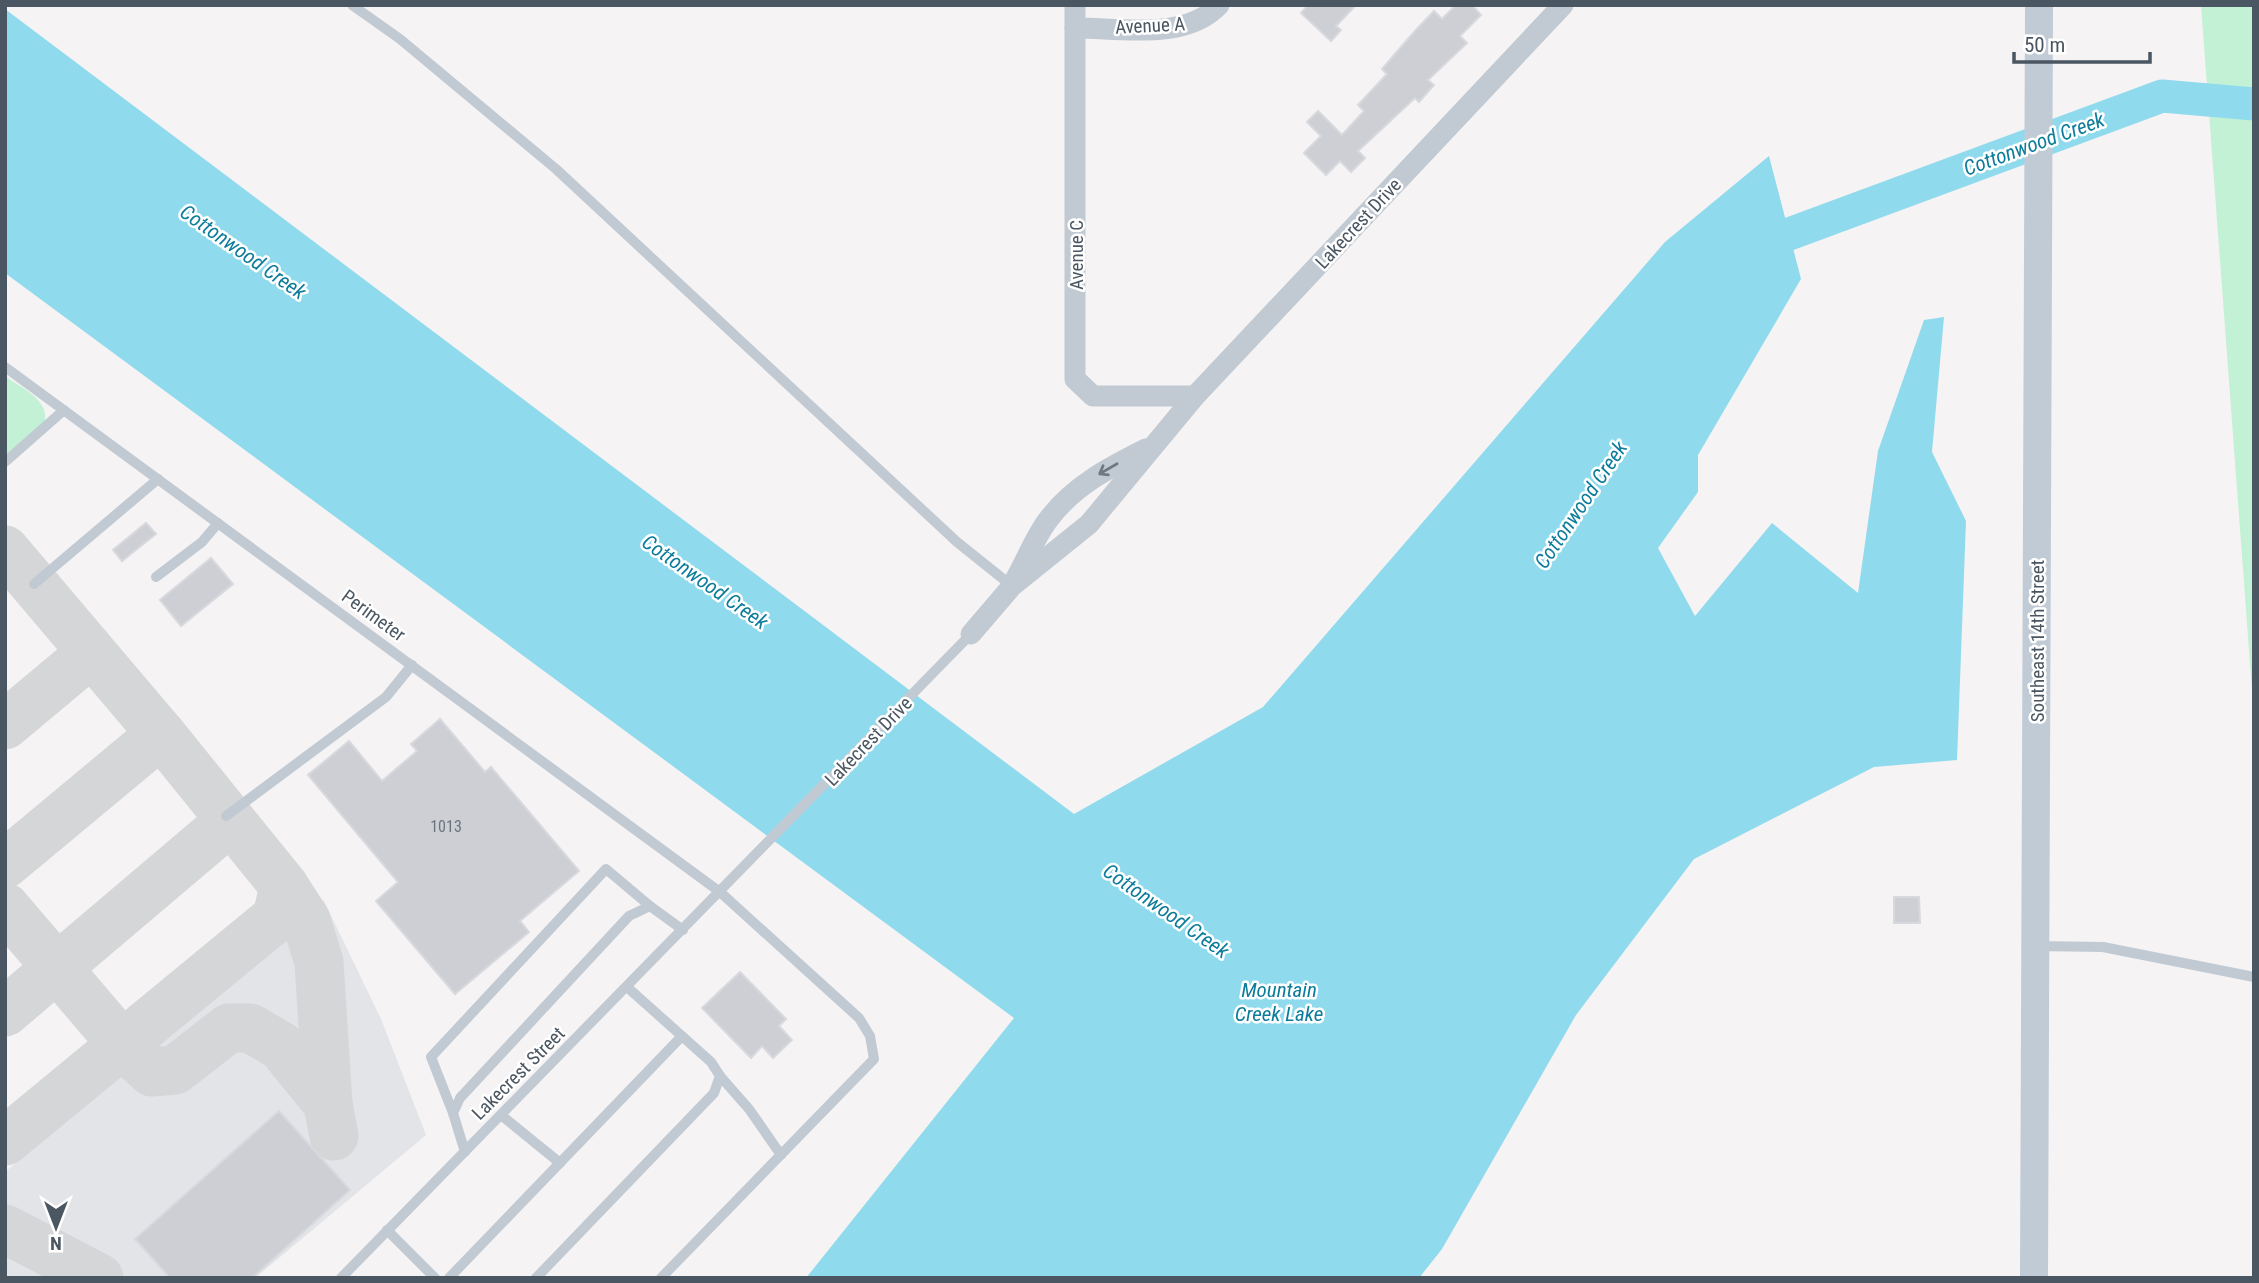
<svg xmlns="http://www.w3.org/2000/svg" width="2259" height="1283" font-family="'Roboto Condensed',sans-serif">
<rect width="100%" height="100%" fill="#f5f3f3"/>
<!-- airport -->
<path fill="#e2e4e7" d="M324,901L381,1019L426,1135L255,1278H5V1172Z"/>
<!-- green -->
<g fill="#c3f1d5">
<path d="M2201,5H2254V717Z"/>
<path d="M5,376C21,388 49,399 45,422L5,455Z"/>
</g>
<!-- water -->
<path fill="#90daee" d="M5,9L1074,814L1263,707L1665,242L1769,156L1801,279L1698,455V492L1658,548L1695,616L1772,523L1858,593L1878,451L1924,320L1944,317L1932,452L1966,521L1957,760L1874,767L1694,859L1576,1015L1442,1249L1419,1278H806L1014,1018L5,273Z"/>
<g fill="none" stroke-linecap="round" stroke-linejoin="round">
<!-- river -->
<path stroke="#90daee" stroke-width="33" d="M1751,252L1754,247L2162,96L2254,104"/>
<!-- taxiway -->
<g stroke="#d5d6d8" stroke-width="49">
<path d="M5,550L161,734L284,886L277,917L5,1141"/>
<path d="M5,725L91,653"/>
<path d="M5,864L161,734"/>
<path d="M284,886L306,920L319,962L328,1104"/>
<path d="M5,907L122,1044L152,1072L175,1070L229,1028H250L281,1046L328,1104L334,1136"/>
<path d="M5,1012L230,821"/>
<path d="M5,1229L99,1278"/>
</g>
</g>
<!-- building -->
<g fill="#cdcfd5" stroke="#d7d9de" stroke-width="2">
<path d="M1308,5H1356L1336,26L1341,30L1331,41L1301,13Z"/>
<path d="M1456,5H1472L1481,15L1460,36L1467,43L1428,80L1434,85L1419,102L1415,98L1358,151L1365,158L1351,172L1340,161L1326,175L1304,153L1321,136L1307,122L1318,111L1342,135L1364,111L1358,105L1387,74L1382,69L1414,32L1434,11L1442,19Z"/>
<path d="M146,523L156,534L122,561L113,550Z"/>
<path d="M211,558L233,584L181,626L160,600Z"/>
<path d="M440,719L485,772L491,767L579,871L520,921L529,932L455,994L376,901L398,882L308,775L349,741L382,781L417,751L411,744Z"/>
<path d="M1894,897H1919L1920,923H1894Z"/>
<path d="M740,972L786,1019L779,1026L792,1040L773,1058L762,1046L751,1058L702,1008Z"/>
<path d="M279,1111L350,1190L252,1278H170L135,1239Z"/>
</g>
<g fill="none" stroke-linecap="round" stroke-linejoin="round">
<!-- lane -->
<g stroke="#c1cad2" stroke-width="10">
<path d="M352,5L400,39L556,169L957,542L1012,586"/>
<path d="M5,367L720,892L859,1018L870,1036L874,1059L661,1278"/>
<path d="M5,462L64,410"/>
<path d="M156,577L202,542L218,523"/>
<path d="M34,584L158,479"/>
<path d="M226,816L386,697L412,665"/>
<path d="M2035,946L2103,947L2254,977"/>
<path d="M720,1076L749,1109L781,1155"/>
<path d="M453,1113L431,1057L606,869L650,906"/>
<path d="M501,1115L560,1163"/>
<path d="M465,1152L453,1113L460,1098L629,916L650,906L683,930"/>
<path d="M387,1230L435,1278"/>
<path d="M341,1278L971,634"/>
<path d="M449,1278L682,1036"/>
<path d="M536,1278L714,1093L720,1076L711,1062L627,987"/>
</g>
<!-- street -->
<g stroke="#c1cad2" stroke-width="21">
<path d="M1075,5V379L1093,396H1195"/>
<path d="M1075,28C1120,28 1185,41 1219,5"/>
<path d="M1016,578C1027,559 1035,537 1048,520C1073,486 1110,467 1146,449"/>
<path d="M971,634L1012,586L1089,524L1195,396L1563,5"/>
</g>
<!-- secondary -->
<path stroke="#c1cbd6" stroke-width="28" d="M2034,1278L2039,5"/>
</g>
<!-- one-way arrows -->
<defs><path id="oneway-shaft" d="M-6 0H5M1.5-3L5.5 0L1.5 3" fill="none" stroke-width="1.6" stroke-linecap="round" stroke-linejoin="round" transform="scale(1.75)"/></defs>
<use stroke="#6e7983" href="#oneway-shaft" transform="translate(1108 469) rotate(150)"/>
<g text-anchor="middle" stroke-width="5" stroke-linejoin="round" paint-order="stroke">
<!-- number labels -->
<g font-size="16" fill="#6b747e">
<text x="446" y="832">1013</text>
</g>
<!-- street labels -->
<g font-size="19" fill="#4a5661" stroke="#fff">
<text transform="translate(1150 25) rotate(-3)" y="7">Avenue A</text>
<text transform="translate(1358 223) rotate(-47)" y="7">Lakecrest Drive</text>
<text transform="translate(1076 255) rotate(-90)" y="7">Avenue C</text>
<text transform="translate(374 615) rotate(36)" y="7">Perimeter</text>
<text transform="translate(2037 641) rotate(-90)" y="7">Southeast 14th Street</text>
<text transform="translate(868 741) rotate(-46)" y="7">Lakecrest Drive</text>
<text transform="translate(518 1073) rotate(-45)" y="7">Lakecrest Street</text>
</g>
<!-- water labels -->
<g font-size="21" font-style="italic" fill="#0c7c9b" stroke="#fff">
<text transform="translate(2034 144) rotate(-20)" y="7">Cottonwood Creek</text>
<text transform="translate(243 252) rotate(35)" y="7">Cottonwood Creek</text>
<text transform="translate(1581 505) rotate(-56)" y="7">Cottonwood Creek</text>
<text transform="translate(705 582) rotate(35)" y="7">Cottonwood Creek</text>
<text transform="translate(1166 911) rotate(35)" y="7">Cottonwood Creek</text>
<text x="1279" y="997">Mountain<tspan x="1279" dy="24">Creek Lake</tspan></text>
</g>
</g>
<!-- border -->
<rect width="2259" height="1283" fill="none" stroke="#4a5661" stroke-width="14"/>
<!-- north arrow -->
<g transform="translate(56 1227) rotate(180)" stroke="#ffffff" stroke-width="5" paint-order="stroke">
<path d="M0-5L12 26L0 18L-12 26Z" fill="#4a5661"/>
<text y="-10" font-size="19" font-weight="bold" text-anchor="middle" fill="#4a5661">N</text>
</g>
<!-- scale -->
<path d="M2014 52v10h136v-10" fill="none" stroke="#4a5661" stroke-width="3.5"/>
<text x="2024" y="52" font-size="21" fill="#4a5661" stroke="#ffffff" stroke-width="5" paint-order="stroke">50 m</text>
</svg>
